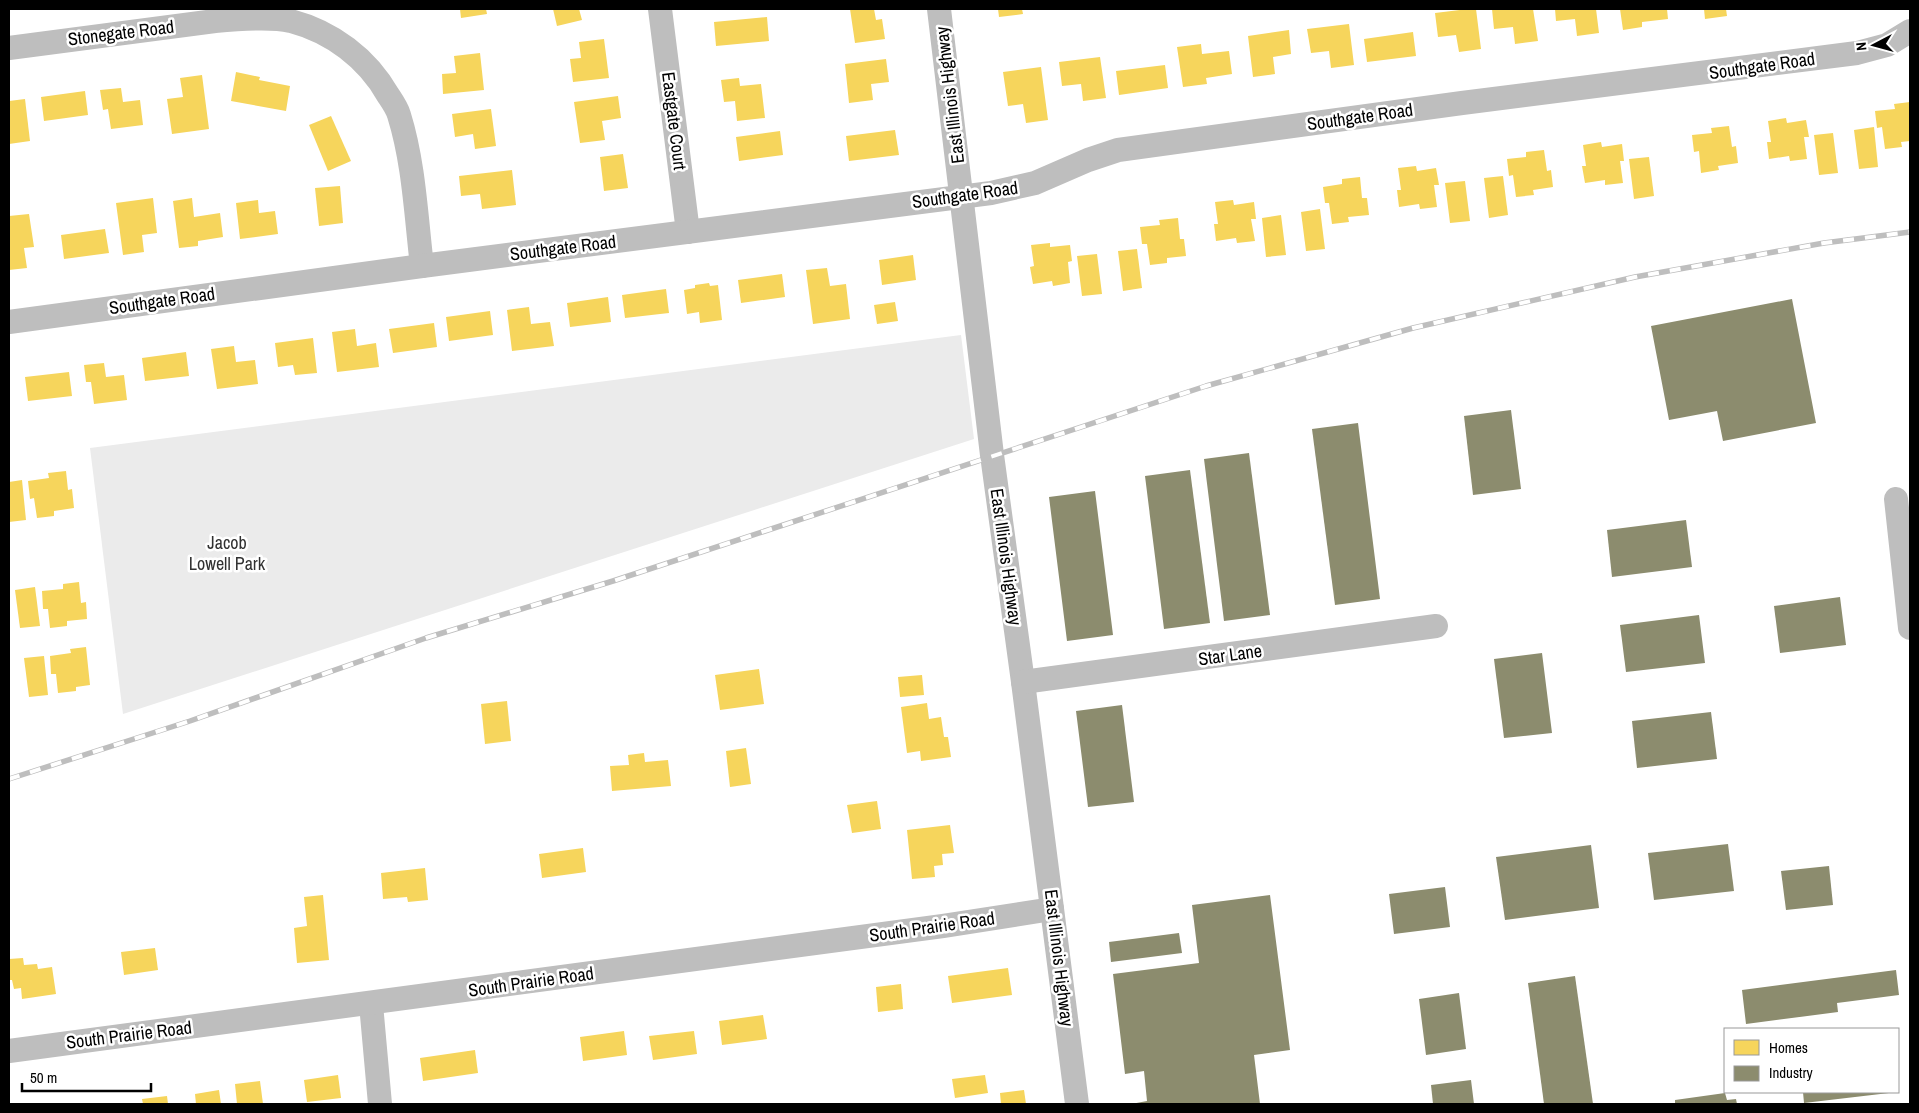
<svg xmlns="http://www.w3.org/2000/svg" width="1919" height="1113" font-family="'Archivo Narrow',sans-serif">
<rect width="100%" height="100%" fill="#fff"/>
<!-- green -->
<path fill="#ebebeb" d="M961,335L974,439L123,714L90,448Z"/>
<!-- homes -->
<g fill="#f6d55c">
<path d="M460,9H486L487,14L461,18Z"/>
<path d="M553,9H579L582,20L557,26Z"/>
<path d="M850,9H874L876,20L882,19L885,39L855,43Z"/>
<path d="M998,9H1022L1023,14L999,17Z"/>
<path d="M1468,9H1476L1481,49L1459,52L1456,35L1438,37L1435,13Z"/>
<path d="M1492,9H1533L1538,41L1515,44L1513,27L1494,29Z"/>
<path d="M1555,9H1596L1599,33L1577,36L1575,19L1556,21Z"/>
<path d="M1620,9H1667L1668,19L1642,22V27L1623,30Z"/>
<path d="M1704,9H1726L1727,16L1705,19Z"/>
<path d="M767,17L769,41L716,46L714,22Z"/>
<path d="M1349,24L1354,65L1331,68L1329,51L1311,53L1307,29Z"/>
<path d="M1289,30L1291,54L1273,57L1275,74L1253,77L1248,36Z"/>
<path d="M1413,32L1416,56L1367,62L1364,39Z"/>
<path d="M604,39L609,78L573,82L570,59L581,58L579,42Z"/>
<path d="M1201,44L1202,54L1229,51L1232,74L1206,78L1207,84L1183,87L1177,47Z"/>
<path d="M480,53L484,90L443,94L442,74L456,73L454,56Z"/>
<path d="M1100,57L1106,98L1083,101L1081,84L1062,86L1059,62Z"/>
<path d="M886,59L889,82L871,84L873,100L849,103L845,64Z"/>
<path d="M1165,65L1168,88L1119,95L1116,71Z"/>
<path d="M1041,67L1048,120L1026,123L1023,104L1008,106L1003,72Z"/>
<path d="M236,72L260,77L259,80L290,86L286,111L231,101Z"/>
<path d="M202,75L209,129L172,134L167,99L183,97L180,78Z"/>
<path d="M739,78L740,86L761,84L765,118L737,121L735,101L724,102L721,80Z"/>
<path d="M121,88L123,102L140,100L143,125L111,129L108,109L103,110L100,90Z"/>
<path d="M85,91L88,115L44,121L41,97Z"/>
<path d="M618,96L621,118L602,121L605,140L580,143L574,102Z"/>
<path d="M25,99L30,141L9,144V101Z"/>
<path d="M1910,102V141L1901,142L1902,147L1885,149L1882,127L1877,128L1875,111L1895,109L1894,104Z"/>
<path d="M491,109L496,146L475,149L473,134L455,137L452,114Z"/>
<path d="M331,116L351,161L328,171L309,125Z"/>
<path d="M1786,118L1787,123L1806,120L1809,137H1804L1807,159L1790,161L1789,156L1769,159L1767,142H1771L1768,121Z"/>
<path d="M1729,126L1732,147L1736,146L1738,163L1718,166L1719,170L1701,173L1699,151L1694,152L1692,135L1712,133L1711,128Z"/>
<path d="M1874,127L1878,167L1859,169L1854,130Z"/>
<path d="M895,130L899,155L849,161L846,136Z"/>
<path d="M780,131L783,155L739,161L736,137Z"/>
<path d="M1833,133L1838,173L1819,175L1814,135Z"/>
<path d="M1601,142L1602,147L1622,144L1624,161H1620L1623,183L1605,185V180L1585,183L1582,166H1586L1583,145Z"/>
<path d="M1544,150L1547,171L1551,170L1553,187L1533,190L1534,195L1516,197L1513,175L1509,176L1507,159L1526,157V152Z"/>
<path d="M623,154L628,188L604,191L600,157Z"/>
<path d="M1649,157L1654,196L1634,199L1629,159Z"/>
<path d="M1416,166L1417,171L1436,168L1439,185H1434L1437,207L1420,209L1419,204L1399,207L1397,190H1401L1398,168Z"/>
<path d="M512,170L516,205L482,209L480,194L461,196L459,176Z"/>
<path d="M1503,176L1508,215L1489,218L1484,178Z"/>
<path d="M1360,177L1362,198H1367L1369,215L1348,217L1349,222L1332,224L1329,203H1325L1323,187L1342,184V179Z"/>
<path d="M1465,181L1470,221L1450,223L1445,183Z"/>
<path d="M340,186L343,223L319,226L315,188Z"/>
<path d="M153,198L157,233L142,235L144,252L123,255L116,203Z"/>
<path d="M192,198L194,217L220,213L223,237L198,241V246L179,248L173,201Z"/>
<path d="M258,200L259,213L275,211L278,234L240,239L236,203Z"/>
<path d="M1233,200L1234,205L1254,202L1256,219H1251L1255,241L1237,243L1236,238L1216,241L1214,224H1218L1215,202Z"/>
<path d="M1320,209L1325,249L1306,251L1301,212Z"/>
<path d="M29,214L34,247L24,248L27,268L9,270V216Z"/>
<path d="M1281,215L1286,255L1266,257L1262,218Z"/>
<path d="M1178,218L1180,239H1184L1186,256L1167,258V263L1150,265L1147,244H1142L1140,227L1160,225L1159,220Z"/>
<path d="M105,229L109,253L64,259L61,235Z"/>
<path d="M1050,243V247L1070,245L1072,261L1068,262L1070,283L1053,286L1052,281L1033,284L1030,267L1034,266L1031,245Z"/>
<path d="M1137,249L1142,288L1123,291L1118,251Z"/>
<path d="M1097,254L1102,294L1082,296L1077,256Z"/>
<path d="M913,255L916,280L882,285L879,260Z"/>
<path d="M827,268L830,286L846,284L850,319L813,324L806,270Z"/>
<path d="M782,274L785,297L741,303L738,280Z"/>
<path d="M709,283L710,286L718,285L722,320L700,323L699,312L687,314L684,290L695,288V285Z"/>
<path d="M666,289L669,313L625,318L622,295Z"/>
<path d="M608,297L611,322L570,327L567,303Z"/>
<path d="M895,302L898,321L877,324L874,305Z"/>
<path d="M529,307L531,324L550,322L554,346L512,351L507,310Z"/>
<path d="M490,311L493,335L449,341L446,317Z"/>
<path d="M434,323L437,347L393,353L389,329Z"/>
<path d="M355,329L357,346L376,343L379,367L337,372L332,332Z"/>
<path d="M313,338L317,373L295,375L293,365L278,367L275,343Z"/>
<path d="M234,346L236,362L255,360L258,384L217,389L211,349Z"/>
<path d="M186,352L189,376L145,381L142,358Z"/>
<path d="M104,363L106,377L124,375L127,400L94,404L91,382H86L84,365Z"/>
<path d="M69,372L72,396L28,401L25,377Z"/>
<path d="M66,471L68,490L72,489L74,508L54,511V516L37,518L34,498L30,499L28,481L49,478L48,473Z"/>
<path d="M22,480L26,520L9,522V482Z"/>
<path d="M79,582L81,603L86,602L87,619L67,621V626L50,628L48,609H43L42,591L63,589V584Z"/>
<path d="M35,587L40,626L20,628L15,590Z"/>
<path d="M86,647L90,685L76,687V691L58,693L56,674H51L50,656L71,653L70,649Z"/>
<path d="M44,656L48,695L29,697L24,658Z"/>
<path d="M759,669L764,704L720,710L715,675Z"/>
<path d="M922,675L924,695L900,697L898,677Z"/>
<path d="M507,701L511,741L485,744L481,704Z"/>
<path d="M927,703L929,719L941,717L944,737H948L951,757L921,761L920,751L907,753L901,707Z"/>
<path d="M746,748L751,784L730,787L726,751Z"/>
<path d="M644,753L645,762L668,760L671,786L612,791L610,766L629,765L628,755Z"/>
<path d="M877,801L881,829L852,833L847,805Z"/>
<path d="M950,825L954,853L942,854L943,865L934,866L935,877L912,879L907,830Z"/>
<path d="M583,848L586,872L542,878L539,854Z"/>
<path d="M425,868L428,900L408,902L407,897L383,899L381,873Z"/>
<path d="M323,895L329,960L297,963L294,928L307,926L304,897Z"/>
<path d="M155,948L158,970L124,975L121,952Z"/>
<path d="M23,958L24,965L37,964L38,969L52,967L56,994L22,999L21,988L14,989L12,980H9V959Z"/>
<path d="M1008,968L1012,995L952,1003L948,976Z"/>
<path d="M901,984L903,1009L878,1012L876,987Z"/>
<path d="M763,1015L767,1039L722,1045L719,1021Z"/>
<path d="M624,1031L627,1055L583,1061L580,1037Z"/>
<path d="M694,1031L697,1054L653,1060L649,1036Z"/>
<path d="M475,1050L478,1073L423,1081L420,1058Z"/>
<path d="M338,1075L341,1098L307,1102L304,1080Z"/>
<path d="M985,1075L988,1093L955,1098L952,1079Z"/>
<path d="M260,1081L263,1104H237L235,1084Z"/>
<path d="M219,1090L221,1104H196L195,1094Z"/>
<path d="M1024,1090L1026,1104H1001L1000,1093Z"/>
<path d="M167,1096L168,1104H143L142,1099Z"/>
</g>
<!-- industry -->
<g fill="#8c8c6e">
<path d="M1792,299L1816,423L1723,441L1717,411L1669,420L1651,326Z"/>
<path d="M1511,410L1521,489L1473,495L1464,416Z"/>
<path d="M1358,423L1380,599L1335,605L1312,429Z"/>
<path d="M1249,453L1270,615L1224,621L1204,459Z"/>
<path d="M1190,470L1210,623L1164,629L1145,476Z"/>
<path d="M1095,491L1113,635L1067,641L1049,497Z"/>
<path d="M1686,520L1692,567L1612,577L1607,530Z"/>
<path d="M1840,597L1846,645L1780,653L1774,606Z"/>
<path d="M1699,615L1705,663L1626,672L1620,625Z"/>
<path d="M1542,653L1552,733L1504,738L1494,659Z"/>
<path d="M1122,705L1134,802L1088,807L1076,711Z"/>
<path d="M1711,712L1717,759L1637,768L1632,721Z"/>
<path d="M1728,844L1734,891L1654,900L1648,853Z"/>
<path d="M1591,845L1599,908L1505,920L1496,857Z"/>
<path d="M1829,866L1833,905L1786,910L1781,871Z"/>
<path d="M1445,887L1450,927L1394,934L1389,894Z"/>
<path d="M1270,895L1290,1050L1254,1055L1260,1104H1131L1147,1101L1144,1071L1125,1074L1113,974L1199,963L1192,905Z"/>
<path d="M1179,933L1182,953L1111,962L1109,942Z"/>
<path d="M1896,970L1899,995L1837,1003L1838,1012L1746,1024L1742,990Z"/>
<path d="M1575,976L1593,1104H1544L1528,983Z"/>
<path d="M1459,993L1466,1049L1426,1055L1419,999Z"/>
<path d="M1471,1080L1474,1104H1433L1431,1085Z"/>
<path d="M1803,1092H1889V1093L1804,1103Z"/>
<path d="M1725,1093L1727,1100L1736,1099L1737,1104H1675V1100Z"/>
</g>
<g fill="none" stroke-linecap="round" stroke-linejoin="round">
<!-- minor -->
<g stroke="#bebebe" stroke-width="24">
<path d="M660,9L688,232"/>
<path d="M939,9L992,455L1023,682L1077,1104"/>
<path d="M9,48L215,21C236,19 270,16 291,21C332,32 367,58 388,95C392,101 397,108 399,115C414,163 416,216 422,266"/>
<path d="M9,322L422,266L991,193L1035,183L1088,160L1118,150L1462,103L1857,53L1887,45L1910,31"/>
<path d="M1896,499L1910,628"/>
<path d="M1023,682L1436,626"/>
<path d="M371,1004L380,1104"/>
<path d="M9,1051L943,926L1052,909"/>
</g>
<!-- rail casing -->
<g stroke="#bebebe" stroke-width="5.5">
<path id="rail" d="M9,779L190,721L426,638L613,581L1206,386L1413,328L1635,277L1824,243L1910,232"/>
</g>
<!-- rail -->
<use href="#rail" stroke="#fff" stroke-width="4" stroke-dasharray="11" stroke-linecap="butt"/>
</g>
<g text-anchor="middle" stroke-width="5" stroke-linejoin="round" paint-order="stroke">
<!-- street labels -->
<g font-size="18" fill="#000" stroke="#fff">
<text transform="translate(121 33) rotate(-7)" y="6">Stonegate Road</text>
<text transform="translate(1762 66) rotate(-8)" y="6">Southgate Road</text>
<text transform="translate(950 95) rotate(-97)" y="6">East Illinois Highway</text>
<text transform="translate(1360 117) rotate(-8)" y="6">Southgate Road</text>
<text transform="translate(674 121) rotate(83)" y="6">Eastgate Court</text>
<text transform="translate(965 195) rotate(-8)" y="6">Southgate Road</text>
<text transform="translate(563 248) rotate(-7)" y="6">Southgate Road</text>
<text transform="translate(162 301) rotate(-8)" y="6">Southgate Road</text>
<text transform="translate(1006 557) rotate(82)" y="6">East Illinois Highway</text>
<text transform="translate(1230 655) rotate(-8)" y="6">Star Lane</text>
<text transform="translate(932 927) rotate(-8)" y="6">South Prairie Road</text>
<text transform="translate(1059 958) rotate(83)" y="6">East Illinois Highway</text>
<text transform="translate(531 982) rotate(-8)" y="6">South Prairie Road</text>
<text transform="translate(129 1035) rotate(-7)" y="6">South Prairie Road</text>
</g>
<!-- park labels -->
<g font-size="18" fill="#313131" stroke="#fff">
<text x="227" y="549">Jacob<tspan x="227" dy="21">Lowell Park</tspan></text>
</g>
</g>
<!-- border -->
<rect width="1919" height="1113" fill="none" stroke="#000000" stroke-width="20"/>
<!-- legend -->
<rect x="1724" y="1028" width="175" height="65" fill="#ffffff" stroke="#999999"/>
<rect x="1734" y="1040" width="25" height="15" fill="#f6d55c" stroke="#999999"/>
<text x="1769" y="1053" font-size="15" fill="#000000">Homes</text>
<rect x="1734" y="1066" width="25" height="15" fill="#8c8c6e" stroke="#999999"/>
<text x="1769" y="1078" font-size="15" fill="#000000">Industry</text>
<!-- north arrow -->
<g transform="translate(1874 45) rotate(264)" stroke="#ffffff" stroke-width="4" paint-order="stroke">
<path d="M0-4L9 19L0 12L-9 19Z" fill="#000000"/>
<text y="-8" font-size="14" font-weight="bold" text-anchor="middle" fill="#000000">N</text>
</g>
<!-- scale -->
<path d="M22 1083v8h129v-8" fill="none" stroke="#000000" stroke-width="2.5"/>
<text x="30" y="1083" font-size="15" fill="#000000" stroke="#ffffff" stroke-width="4" paint-order="stroke">50 m</text>
</svg>
